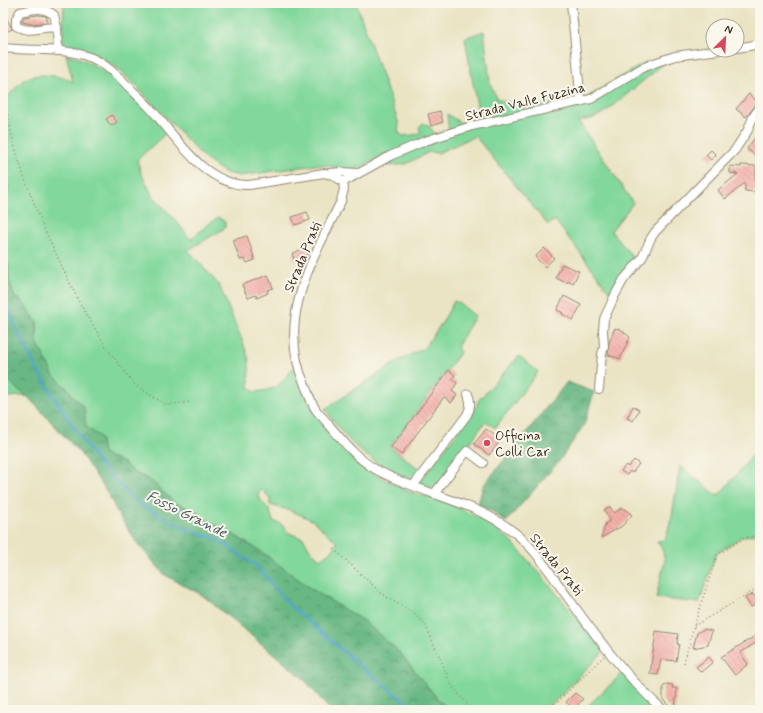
<svg xmlns="http://www.w3.org/2000/svg" width="763" height="713" font-family="Mynerve,sans-serif">
<defs>
<pattern id="forest-crowns" width="20" height="18" patternUnits="userSpaceOnUse"><rect width="20" height="18" fill="#69b884"/><path d="M2 6a3 3 0 1 1 6 0M12 15a3 3 0 1 1 6 0" fill="none" stroke="#58966b"/></pattern>
<pattern id="building-back-hatch" width="6" height="6" patternUnits="userSpaceOnUse"><rect width="6" height="6" fill="#f5b0aa"/><path d="M-1 5l2 2M0 0l6 6M5-1l2 2" fill="none" stroke="#c88f8a"/></pattern>
</defs>
<rect width="100%" height="100%" fill="#fbf7ec"/>
<filter id="ink" filterUnits="userSpaceOnUse"><feTurbulence type="fractalNoise" baseFrequency=".025" numOctaves="2"/><feDisplacementMap in="SourceGraphic" scale="8" xChannelSelector="R" yChannelSelector="G"/><feConvolveMatrix kernelMatrix="1 2 1 2 8 2 1 2 1" color-interpolation-filters="sRGB"/></filter>
<filter id="wash" filterUnits="userSpaceOnUse"><feTurbulence type="fractalNoise" baseFrequency=".012" numOctaves="4" result="noise"/><feDisplacementMap in="SourceGraphic" scale="16" xChannelSelector="R" yChannelSelector="G"/><feGaussianBlur stdDeviation="0.9" result="paint"/><feColorMatrix in="noise" values="0 0 0 0 0 0 0 0 0 0 0 0 0 0 0 0 0 1.4 0 .05"/><feComposite in="paint" operator="in"/></filter>
<g filter="url(#wash)">
<rect width="100%" height="100%" fill="#eae4c5"/>
<!-- green -->
<g fill="#82d89c" stroke="#5e815d" fill-rule="evenodd">
<path d="M64,3H356L399,124L398,132L403,136L421,134L419,127L423,123L429,126L436,135L449,133L447,114L461,123L479,117L465,38L484,31L490,83L497,99L523,106H540L551,102L584,99L645,63L666,62L604,113L591,119L578,121L633,203L611,231L636,261L613,291H609L555,220L548,225L475,136L438,153L429,152L406,164L390,166L388,153L355,170L323,165H315L240,176L226,173L206,160L137,87L116,67L95,54L84,49L64,47L63,32Z"/>
<path d="M66,54C105,63 142,102 167,132L137,160L141,173L152,195L178,223L190,239L218,217L225,222V228L188,250L219,285L244,345L249,360V387L255,392C277,390 280,385 293,368L304,395L341,447L367,470L407,491L445,502L464,510L486,522L510,540L543,577L604,651L558,698L545,710H449L437,698L310,588L260,551L222,528L212,524L196,511L175,503L151,481L133,472L125,464L116,459L108,457L103,453L100,438L86,427L83,407L73,397L69,390L53,375L37,342V322L15,298L9,281L8,264L3,257V222L8,187L3,178V70L5,100C10,95 20,82 25,79C38,72 60,75 73,82ZM262,489L270,499V505L289,510L312,520L337,542L334,549L320,559L310,550L304,539L289,533L281,524L273,521L269,509L262,502L258,495Z"/>
<path d="M454,301L459,303L475,316L457,347L460,353L390,447L426,474L477,406L478,401L519,356L538,372L495,428L486,421L435,489C405,478 375,466 352,443C342,433 333,421 325,409L398,361L424,348L444,320Z"/>
<path d="M3,375L17,389L27,396L3,397Z"/>
<path d="M760,447V533L741,537L716,554L699,603L656,598L665,560L662,549L657,541L665,540L672,516L680,466L718,496Z"/>
<path d="M623,673L659,710H583Z"/>
</g>
<!-- forest -->
<g fill="url(#forest-crowns)" stroke="#527151">
<path d="M3,178L8,187L3,222Z"/>
<path d="M3,257L8,264L9,281L15,298L20,299L37,322V342L53,375L69,390L73,397L84,407L86,427L100,437L103,453L108,457L116,459L125,464L133,472L151,481L175,503L196,511L212,524L222,528L260,551L310,588L365,622L399,652L437,698L449,710H330L303,678L202,595L165,575L137,543L117,512L107,492L80,453L27,396L17,389L3,375Z"/>
<path d="M567,382L594,392L584,425L560,460L506,522L493,512L478,505L483,486Z"/>
</g>
<g fill="none" stroke-linecap="round" stroke-linejoin="round">
<!-- stream -->
<path stroke="#52a6ce" stroke-width="2.5" d="M3,293L16,327L36,368L66,416L100,465L136,502L183,528L216,539L258,567L286,602L359,665L415,710"/>
</g>
<g id="blocks">
<!-- building -->
<g fill="url(#building-back-hatch)">
<path d="M3,11L12,29L6,32L3,26Z"/>
<path d="M38,15L46,16L48,22L32,24L22,22L24,17Z"/>
<path d="M749,94L758,102L746,117L736,109Z"/>
<path d="M440,111L443,122L431,126L428,114Z"/>
<path d="M112,115L117,122L111,126L106,119Z"/>
<path d="M754,139L760,143V159L747,149Z"/>
<path d="M711,150L716,155L711,160L706,155Z"/>
<path d="M741,165L757,166L755,179L759,180L758,192L745,191V183L725,199L718,190L738,174L730,173V166L741,167Z"/>
<path d="M307,212L310,220L295,225L292,217Z"/>
<path d="M247,236L255,260L247,263L245,259L240,260L233,240Z"/>
<path d="M306,247L309,254L295,261L292,254Z"/>
<path d="M544,248L554,258L545,267L535,257Z"/>
<path d="M562,264L579,271L573,284L568,281L567,283L556,278Z"/>
<path d="M268,275L273,288L267,290L268,293L257,298L256,295L248,298L242,285Z"/>
<path d="M564,296L581,305L573,320L562,314L563,313L557,310Z"/>
<path d="M615,328L621,330L630,337L620,359L608,355L609,343Z"/>
<path d="M449,370L455,375L452,379L457,383L452,391L457,395L451,403L444,397L401,455L391,447Z"/>
<path d="M633,406L639,410L633,421L627,418Z"/>
<path d="M486,429L501,440L489,455L474,444Z"/>
<path d="M634,460L639,464L632,473L630,471L627,475L621,471L626,465L628,467Z"/>
<path d="M610,507L614,513L622,508L627,510L632,515L622,526L601,538L606,523L610,520L604,510Z"/>
<path d="M753,594L759,603L751,607L745,598Z"/>
<path d="M704,629L712,631L708,645L693,648L697,633Z"/>
<path d="M656,631L678,634L677,644H679L676,661L661,659L658,675L650,674Z"/>
<path d="M760,633V640L740,653L748,664L735,675L721,657Z"/>
<path d="M709,657L713,662L701,672L696,667Z"/>
<path d="M666,684L673,685L672,688H677L675,710H673L663,700V687Z"/>
<path d="M575,693L583,699L574,709L566,702Z"/>
</g>
</g>
</g>
<g filter="url(#ink)">
<use href="#blocks" fill-opacity="0" stroke="#928772" stroke-width="1"/>
<g fill="none" stroke-linecap="round" stroke-linejoin="round">
<!-- minor casing -->
<g stroke="#928772" stroke-width="10">
<g id="minor">
<path d="M571,3L581,102"/>
<path d="M57,28C42,25 32,35 16,26V19L20,12C34,9 42,6 54,15L57,28L58,51"/>
<path d="M3,48C35,52 70,46 98,61C107,66 114,73 122,80C131,90 141,98 150,108C177,137 204,186 249,185L324,173L333,175L343,182L344,189L341,201C313,260 275,319 305,385C308,393 311,403 316,410C320,415 325,420 330,426C343,441 356,458 375,469C419,494 473,500 514,532C537,550 552,576 569,599C598,639 626,677 663,710"/>
<path d="M737,48L760,44"/>
<path d="M330,173L342,172L358,173"/>
<path d="M343,182L390,156L425,141L472,126L591,99L642,68L657,62L675,56L719,50"/>
<path d="M599,389L602,354L604,347L603,330L604,319L615,295L624,279L642,258L651,238L655,232L735,150L748,130L753,117L760,107"/>
<path d="M413,486L467,415C471,407 471,402 468,394"/>
<path d="M434,494L467,451L483,463"/>
</g>
</g>
<!-- path -->
<g stroke="#928772" stroke-width="1.5" stroke-dasharray="1 3" stroke-linecap="butt">
<path d="M3,55L5,100L13,141L24,177L44,229L79,302L108,350L135,385L166,405L190,402"/>
<path d="M334,549L382,594L413,613L425,624L452,686L472,710"/>
<path d="M694,626L760,587"/>
<path d="M684,663L694,626L717,555L744,538L760,534"/>
<path d="M549,710L604,656"/>
</g>
<!-- minor -->
<use href="#minor" stroke="#fff" stroke-width="8"/>
</g>
</g>
<!-- markers -->
<circle fill="#d1495b" stroke="#fbf7ec" stroke-width="1.5" cx="487" cy="443" r="4"/>
<g text-anchor="middle" stroke-width="4" stroke-linejoin="round" paint-order="stroke">
<!-- street labels -->
<g font-size="14" fill="#3b2a1e" stroke="#fbf7ec">
<text transform="translate(525 101) rotate(-14)" y="5">Strada Valle Fuzzina</text>
<text transform="translate(302 257) rotate(-67)" y="5">Strada Prati</text>
<text transform="translate(557 564) rotate(51)" y="5">Strada Prati</text>
</g>
<!-- poi labels -->
<g font-size="14" fill="#3b2a1e" stroke="#fbf7ec" text-anchor="start">
<text x="495" y="440">Officina<tspan x="495" dy="16">Colli Car</tspan></text>
</g>
<!-- water labels -->
<g font-size="15" font-style="italic" fill="#445c64" stroke="#fbf7ec">
<text transform="translate(187 514) rotate(26)" y="5">Fosso Grande</text>
</g>
</g>
<!-- margin -->
<rect width="763" height="713" fill="none" stroke="#fbf7ec" stroke-width="16"/>
<!-- north arrow -->
<g transform="translate(725 38) rotate(24)"><circle r="19" fill="#fbf7ec" stroke="#aea59a"/>
<path d="M0-3L7 15L0 10L-7 15Z" fill="#d1495b"/>
<text y="-6" font-size="11" font-weight="bold" text-anchor="middle" fill="#3b2a1e">N</text>
</g>
</svg>
